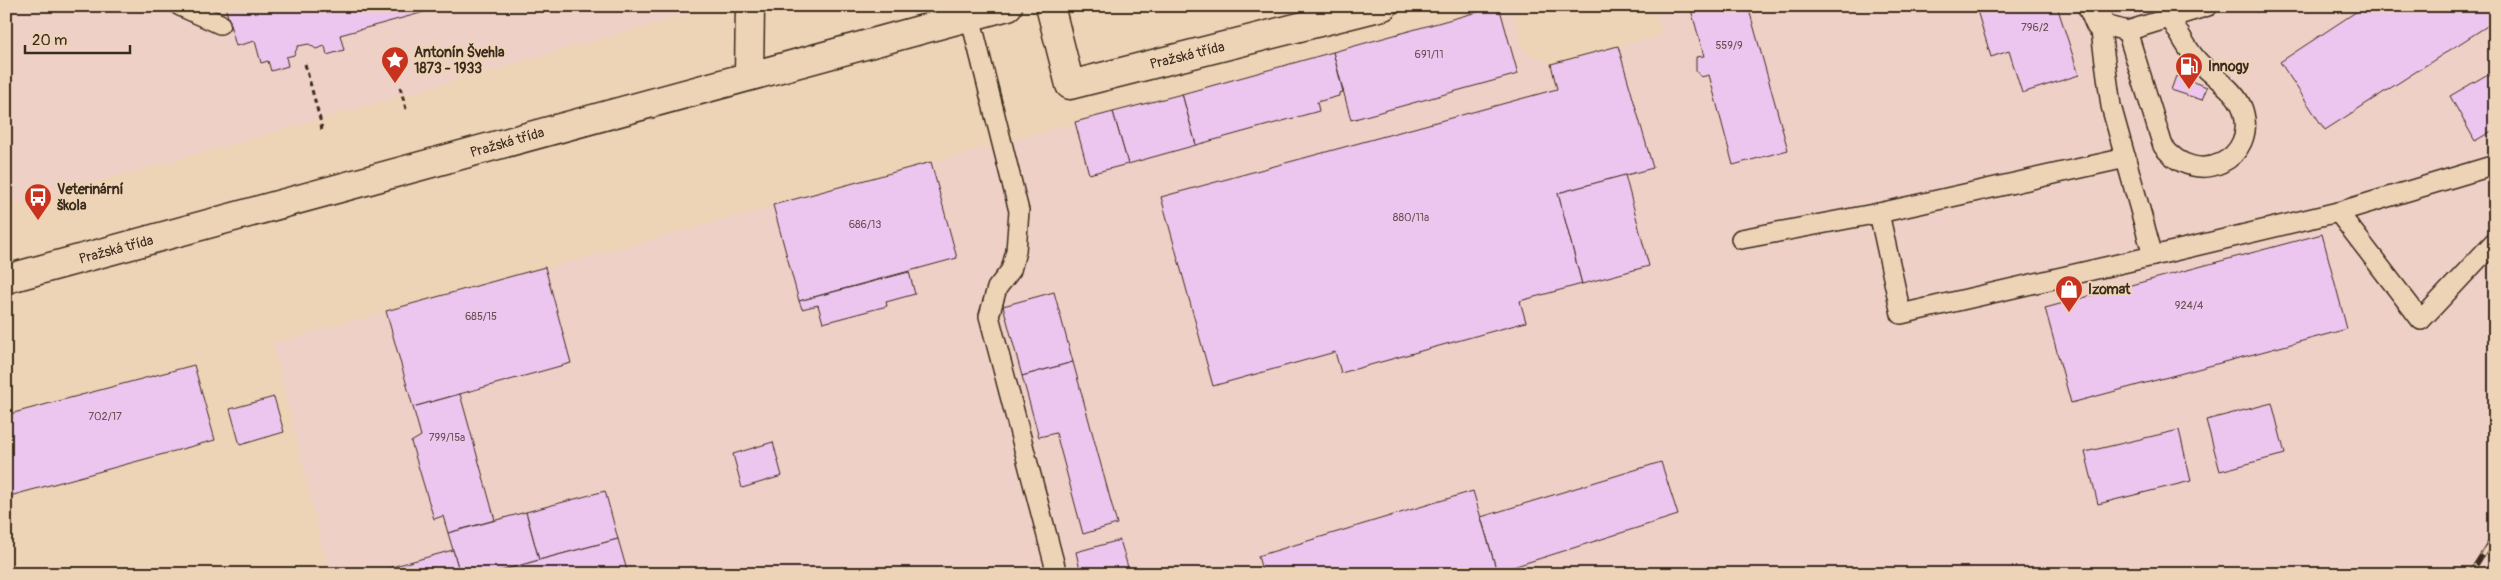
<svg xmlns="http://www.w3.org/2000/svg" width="2501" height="580" font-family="Pangolin,sans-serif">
<rect width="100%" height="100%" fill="#eed4b6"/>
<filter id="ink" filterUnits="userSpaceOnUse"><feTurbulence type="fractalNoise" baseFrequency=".02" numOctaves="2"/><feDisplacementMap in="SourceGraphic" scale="10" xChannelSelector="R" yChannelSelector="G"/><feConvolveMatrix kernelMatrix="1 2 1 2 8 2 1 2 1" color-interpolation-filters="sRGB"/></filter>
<g filter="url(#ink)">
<!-- built -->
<g fill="#eed0c7">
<path d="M6,6H701L695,12L6,208Z"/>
<path d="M1493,6H1511L1524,51L1551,64L1662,35L1655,6H2495V574H329L273,343L989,147Z"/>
</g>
<!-- building -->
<g fill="#edc6ef" stroke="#3b2a1e">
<path d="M225,6H443V7L340,35L344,50L327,55L325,46L316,49L309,44L298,46L294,55L286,57L288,66L271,71L268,61L261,63L255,41L236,46Z"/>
<path d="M1499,6L1518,74L1351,120L1333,52Z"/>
<path d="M1690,6H1748L1788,150L1733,165L1709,75L1701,77L1696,71V57L1704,56Z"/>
<path d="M1980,6H2016L2018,11L2034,6H2057L2079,75L2022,93L2009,51L1991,57L1976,7Z"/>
<path d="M2365,6H2495V21L2325,130L2280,62Z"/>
<path d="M1618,46L1653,168L1558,193L1582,284L1520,301L1526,322L1341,373L1335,352L1213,386L1161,197L1557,89L1551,64Z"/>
<path d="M1333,52L1343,92L1339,93V96L1317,102L1319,111L1196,145L1182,94Z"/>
<path d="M2495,70V129L2475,141L2450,96Z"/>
<path d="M2176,76L2207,87L2202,100L2171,90Z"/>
<path d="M1182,94L1196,145L1128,164L1113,112Z"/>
<path d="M1113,112L1128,164L1089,174L1075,122Z"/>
<path d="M931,162L957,258L799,301L773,205Z"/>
<path d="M1625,175L1649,266L1582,284L1558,193Z"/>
<path d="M2322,234L2347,329L2071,403L2045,308Z"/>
<path d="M545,267L571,363L413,407L386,311Z"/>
<path d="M909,272L915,294L886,302L887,306L823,323L818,305L802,309L799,301Z"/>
<path d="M1054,292L1073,362L1022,376L1003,306Z"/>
<path d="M1073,362L1117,524L1083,534L1056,433L1039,437L1022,376Z"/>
<path d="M194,365L215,440L6,497V415Z"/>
<path d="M460,394L495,520L448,533L443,516L434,519L411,442L421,436L413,407Z"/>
<path d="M274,397L284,432L240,445L230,409Z"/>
<path d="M2272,403L2285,454L2220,471L2206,420Z"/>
<path d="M2179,430L2191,481L2098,504L2085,452Z"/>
<path d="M773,442L782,476L742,488L733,454Z"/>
<path d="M1661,462L1678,515L1497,572L1481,517Z"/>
<path d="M605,491L618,539L539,560L526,512Z"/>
<path d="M1473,491L1497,572L1263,574L1258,556Z"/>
<path d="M526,512L539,560L490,574H460L448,533Z"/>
<path d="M618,539L628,574H490L539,560Z"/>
<path d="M1120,540L1130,574H1081L1076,552Z"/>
<path d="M453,550L460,574H366Z"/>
</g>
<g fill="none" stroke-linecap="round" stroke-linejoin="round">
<!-- service casing -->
<g stroke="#3b2a1e" stroke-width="22">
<g id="service">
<path d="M180,6L220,24"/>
<path d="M970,16L1019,211L1016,251L1011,270L997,288L989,316L1057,574"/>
<path d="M2127,31L2163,146C2197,190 2258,159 2243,110C2236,89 2211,76 2197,60C2186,48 2179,32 2170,18"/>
<path d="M2338,212L2421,320L2495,241"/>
<path d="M1879,213L2126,158"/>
<path d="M1741,239L1879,213L1901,314L2153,256L2111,106L2100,24L2127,31L2208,6"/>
<path d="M2153,256L2338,212L2495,165"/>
</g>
</g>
<!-- minor casing -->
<g stroke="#3b2a1e" stroke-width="31">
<g id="minor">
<path d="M1050,6L1070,85L1383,6"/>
<path d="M2092,6L2100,24"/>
<path d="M749,76L750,6"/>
</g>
</g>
<!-- tertiary casing -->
<g stroke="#3b2a1e" stroke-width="31">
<path id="tertiary" d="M6,279L1008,6"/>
</g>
<!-- path -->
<g stroke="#3b2a1e" stroke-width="3" stroke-dasharray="5 4" stroke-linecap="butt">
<path d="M305,64L321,123L322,132"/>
<path d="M400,87L406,109"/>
</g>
<!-- service -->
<use href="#service" stroke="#eed4b6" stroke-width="19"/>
<!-- minor -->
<use href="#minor" stroke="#eed4b6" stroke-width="28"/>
<!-- tertiary -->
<use href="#tertiary" stroke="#eed4b6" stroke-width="28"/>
<!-- rail casing -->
<g stroke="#3b2a1e" stroke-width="5.5">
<path id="rail" d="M2470,574L2495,535"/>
</g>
<!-- rail -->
<use href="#rail" stroke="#eed4b6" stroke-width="4" stroke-dasharray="11" stroke-linecap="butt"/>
</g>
</g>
<!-- icons -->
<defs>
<g id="sight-pin" transform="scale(1.4375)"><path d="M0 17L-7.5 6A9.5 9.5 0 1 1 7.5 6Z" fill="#c8321e" stroke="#eed4b6"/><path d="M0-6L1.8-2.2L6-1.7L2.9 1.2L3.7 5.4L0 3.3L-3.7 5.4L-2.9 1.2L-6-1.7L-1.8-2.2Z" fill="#fff"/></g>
<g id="fuel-pin" transform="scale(1.4375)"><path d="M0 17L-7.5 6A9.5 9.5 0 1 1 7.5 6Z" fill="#c8321e" stroke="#eed4b6"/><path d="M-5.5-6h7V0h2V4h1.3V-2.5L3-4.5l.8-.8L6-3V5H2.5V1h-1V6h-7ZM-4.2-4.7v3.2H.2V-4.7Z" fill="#fff"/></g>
<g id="bus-pin" transform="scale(1.4375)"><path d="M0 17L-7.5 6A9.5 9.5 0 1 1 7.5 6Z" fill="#c8321e" stroke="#eed4b6"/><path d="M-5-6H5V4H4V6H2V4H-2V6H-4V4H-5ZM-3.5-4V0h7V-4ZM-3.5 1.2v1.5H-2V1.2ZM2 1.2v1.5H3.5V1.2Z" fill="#fff"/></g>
<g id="shop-pin" transform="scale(1.4375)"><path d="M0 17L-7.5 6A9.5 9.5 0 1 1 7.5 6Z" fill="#c8321e" stroke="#eed4b6"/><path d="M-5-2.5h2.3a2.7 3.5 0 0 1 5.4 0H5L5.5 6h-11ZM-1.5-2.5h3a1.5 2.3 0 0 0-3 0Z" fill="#fff"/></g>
</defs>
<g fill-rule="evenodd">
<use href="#sight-pin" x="395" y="60"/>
<use href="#fuel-pin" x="2189" y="66"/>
<use href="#bus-pin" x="38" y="197"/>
<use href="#shop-pin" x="2069" y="289"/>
</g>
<g text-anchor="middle" stroke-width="4" stroke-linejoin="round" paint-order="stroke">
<!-- number labels -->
<g font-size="11" fill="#685152">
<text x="2035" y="31">796/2</text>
<text x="1729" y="49">559/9</text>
<text x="1429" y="58">691/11</text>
<text x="1411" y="221">880/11a</text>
<text x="865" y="228">686/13</text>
<text x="2189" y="309">924/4</text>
<text x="481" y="320">685/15</text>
<text x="105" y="420">702/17</text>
<text x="447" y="441">799/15a</text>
</g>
<!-- poi labels -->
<g font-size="14" font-weight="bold" fill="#3b2a1e" stroke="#eed4b6" text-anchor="start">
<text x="414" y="57">Antonín Švehla<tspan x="414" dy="16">1873 - 1933</tspan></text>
<text x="2208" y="71">Innogy</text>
<text x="57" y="194">Veterinární<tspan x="57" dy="16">škola</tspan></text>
<text x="2088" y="294">Izomat</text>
</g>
<!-- street labels -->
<g font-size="14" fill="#3b2a1e" stroke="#eed4b6">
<text transform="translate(1187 55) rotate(-14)" y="5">Pražská třída</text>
<text transform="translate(507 142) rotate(-16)" y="5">Pražská třída</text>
<text transform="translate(116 249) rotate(-15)" y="5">Pražská třída</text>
</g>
</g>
<!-- margin -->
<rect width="2501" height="580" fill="none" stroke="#eed4b6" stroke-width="25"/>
<rect x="12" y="12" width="2476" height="555" fill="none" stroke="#3b2a1e" stroke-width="2" filter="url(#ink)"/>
<!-- scale -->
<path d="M25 45v8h105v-8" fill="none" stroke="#3b2a1e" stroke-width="2.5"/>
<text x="32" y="45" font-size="15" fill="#3b2a1e" stroke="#eed4b6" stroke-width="4" paint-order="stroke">20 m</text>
</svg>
